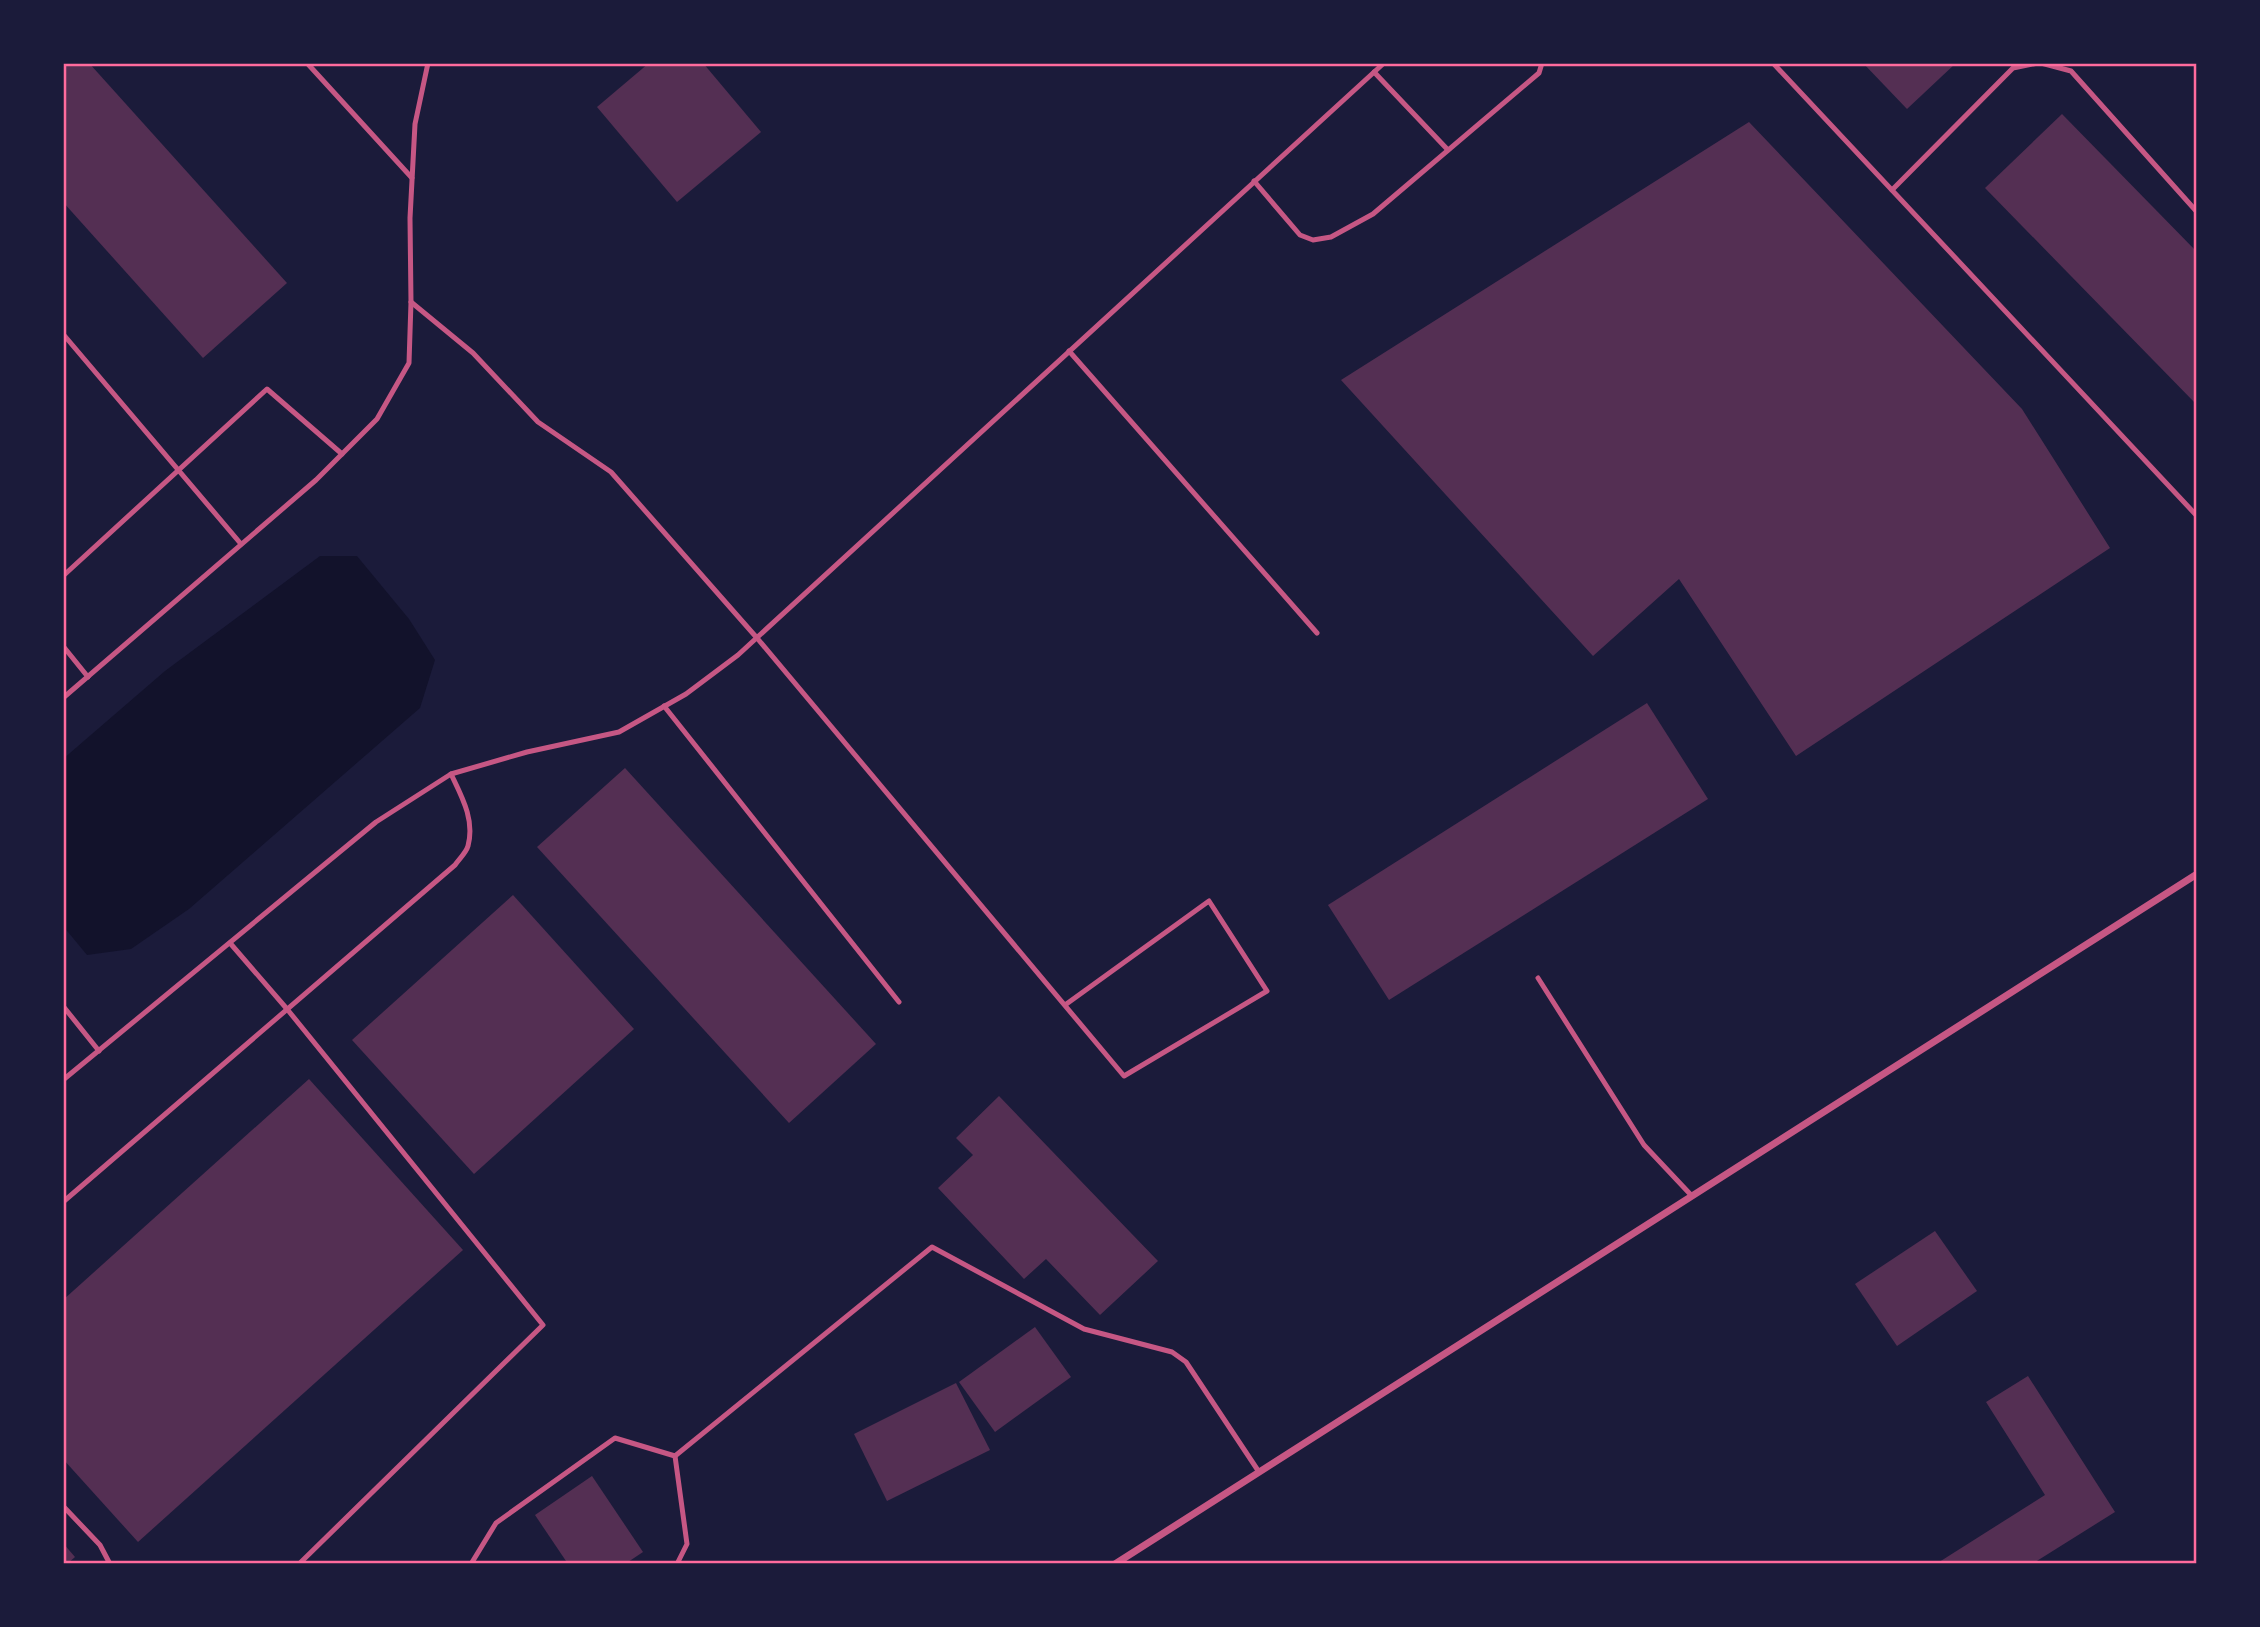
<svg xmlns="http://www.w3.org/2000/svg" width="2260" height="1627" font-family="Signika,sans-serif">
<rect width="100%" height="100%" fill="#1b1b3a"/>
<!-- water -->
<path fill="#12122b" d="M320,556H357L409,619L435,660L420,708L189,909L131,949L87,955L63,926V759L165,671Z"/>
<!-- building -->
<g fill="#542f53">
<path d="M63,63H89L287,283L203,358L63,202Z"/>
<path d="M649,63H703L761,132L677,202L597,107Z"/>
<path d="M1863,63H1956L1907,109Z"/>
<path d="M2062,114L2197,252V405L1985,188Z"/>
<path d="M1749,122L2022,409L2110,548L1796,756L1679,579L1593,656L1341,380Z"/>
<path d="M1647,703L1708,799L1389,1000L1328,905Z"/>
<path d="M625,768L876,1044L789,1123L537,847Z"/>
<path d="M513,895L634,1029L474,1174L352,1040Z"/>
<path d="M309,1079L463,1250L138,1542L63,1459V1300Z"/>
<path d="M999,1096L1158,1261L1100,1315L1046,1259L1024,1279L938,1188L973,1155L956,1138Z"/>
<path d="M1935,1231L1977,1291L1897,1346L1855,1284Z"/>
<path d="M1035,1327L1071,1377L995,1432L959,1382Z"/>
<path d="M2028,1376L2115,1512L2032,1564H1936L2045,1495L1986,1402Z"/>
<path d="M956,1383L990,1450L887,1501L854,1434Z"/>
<path d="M592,1476L643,1552L625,1564H568L535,1515Z"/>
<path d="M63,1543L75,1557L67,1564H63Z"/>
</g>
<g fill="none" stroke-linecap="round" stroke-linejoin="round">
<!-- service -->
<g stroke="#c65784" stroke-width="5">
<path d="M307,63L412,178"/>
<path d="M1773,63L2197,516"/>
<path d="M2041,63L2071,71L2197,212"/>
<path d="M1374,72L1448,150"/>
<path d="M1254,181L1300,235L1313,240L1331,237L1373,214L1539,73L1542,63"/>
<path d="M1892,190L2013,68L2038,63"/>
<path d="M411,302L473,353L538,422L611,472L757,638L1124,1076L1267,991L1209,901L1065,1005"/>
<path d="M63,334L241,544"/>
<path d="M1069,351L1317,633"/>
<path d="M63,576L267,389L342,454"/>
<path d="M63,646L88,677"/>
<path d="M63,698L316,480L377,419L409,363L411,302L410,218L415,124L428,63"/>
<path d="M664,706L899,1002"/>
<path d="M230,943L287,1009L543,1325L299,1564"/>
<path d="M1538,978L1644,1145L1691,1195"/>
<path d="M63,1006L99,1051"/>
<path d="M63,1080L376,822L451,774L527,752L619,732L686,694L738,655L1384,63"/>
<path d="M63,1202L455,865C459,859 466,853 468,846C475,820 462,797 451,774"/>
<path d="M675,1456L932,1247L1084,1329L1172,1352L1186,1362L1259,1472"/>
<path d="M675,1456L687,1544L677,1564"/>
<path d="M63,1506L100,1545L110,1564"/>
<path d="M471,1564L496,1523L615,1438L675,1456"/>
</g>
<!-- minor -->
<path stroke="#c65784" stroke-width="7" d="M1115,1564L2197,874"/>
</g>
<!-- border -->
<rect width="2260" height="1627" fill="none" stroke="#1b1b3a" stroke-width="130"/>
<rect x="65" y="65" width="2130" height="1497" fill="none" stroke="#ff6b9d" stroke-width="2.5"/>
</svg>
